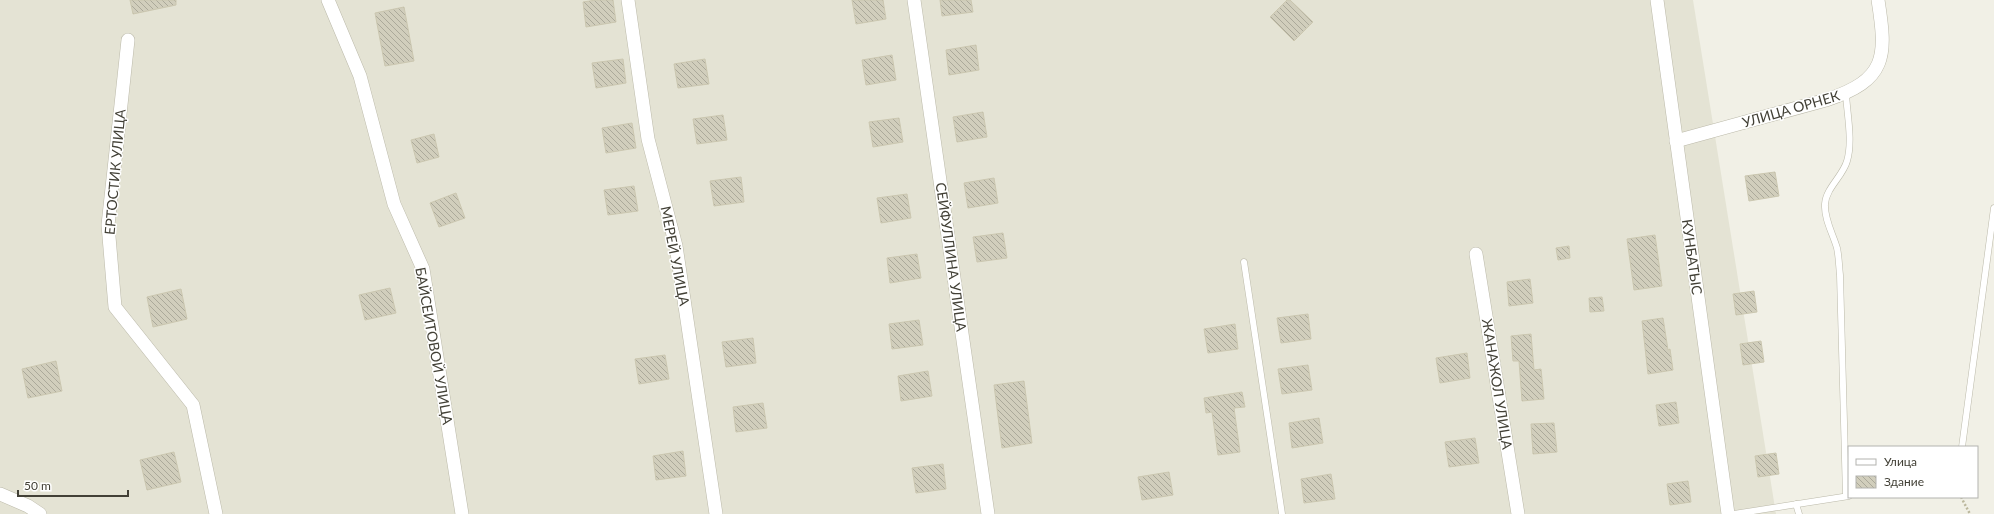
<svg xmlns="http://www.w3.org/2000/svg" width="1994" height="514" font-family="Lato,sans-serif">
<defs>
<pattern id="building-back-hatch" width="6" height="6" patternUnits="userSpaceOnUse"><rect width="6" height="6" fill="#d1cebc"/><path d="M-1 5l2 2M0 0l6 6M5-1l2 2" fill="none" stroke="#aba99a"/></pattern>
</defs>
<rect width="100%" height="100%" fill="#f1f0e6"/>
<!-- residential -->
<path fill="#e4e3d4" d="M0,0H1693L1776,514H0Z"/>
<!-- building -->
<g fill="url(#building-back-hatch)" stroke="#cbc7b0">
<path d="M130,0H176V5L133,14Z"/>
<path d="M596,0H613L616,22L586,27L583,2Z"/>
<path d="M852,0H883L886,19L856,24Z"/>
<path d="M940,0H971L973,12L942,16Z"/>
<path d="M1287,0H1290L1313,22L1294,41L1270,17Z"/>
<path d="M404,7L414,61L385,66L375,13Z"/>
<path d="M976,45L979,70L949,75L946,50Z"/>
<path d="M892,55L896,80L866,85L862,60Z"/>
<path d="M623,59L626,83L596,88L592,63Z"/>
<path d="M705,59L709,84L678,88L674,64Z"/>
<path d="M983,112L987,137L957,142L953,117Z"/>
<path d="M723,115L727,140L697,144L693,119Z"/>
<path d="M899,118L903,142L873,147L869,122Z"/>
<path d="M632,123L636,148L606,153L602,128Z"/>
<path d="M434,134L439,157L417,163L411,140Z"/>
<path d="M1775,172L1779,196L1749,201L1745,176Z"/>
<path d="M741,177L744,202L714,206L710,181Z"/>
<path d="M994,178L998,203L968,208L964,183Z"/>
<path d="M634,186L638,211L608,215L604,190Z"/>
<path d="M456,193L465,218L439,227L430,203Z"/>
<path d="M907,194L911,218L881,223L877,198Z"/>
<path d="M1003,233L1007,258L977,262L973,237Z"/>
<path d="M1655,235L1662,286L1634,290L1627,239Z"/>
<path d="M1569,246L1570,258L1558,260L1556,248Z"/>
<path d="M917,254L921,278L890,283L887,258Z"/>
<path d="M1530,279L1533,303L1509,306L1507,282Z"/>
<path d="M390,288L396,313L365,320L359,295Z"/>
<path d="M181,289L187,319L153,327L147,297Z"/>
<path d="M1754,291L1757,312L1736,315L1733,294Z"/>
<path d="M1602,297L1604,311L1590,312L1589,298Z"/>
<path d="M1308,314L1311,339L1281,343L1277,318Z"/>
<path d="M1663,318L1668,350L1670,349L1673,370L1648,374L1642,321Z"/>
<path d="M919,320L923,345L892,349L889,324Z"/>
<path d="M1235,324L1238,349L1208,353L1204,329Z"/>
<path d="M1531,334L1534,370L1541,369L1544,399L1522,401L1519,361H1513L1511,336Z"/>
<path d="M753,338L756,363L726,367L722,342Z"/>
<path d="M1761,341L1764,362L1743,365L1740,344Z"/>
<path d="M1467,353L1470,378L1440,383L1436,358Z"/>
<path d="M665,355L669,379L639,384L635,359Z"/>
<path d="M56,361L62,391L28,398L22,369Z"/>
<path d="M1308,365L1312,390L1282,394L1278,369Z"/>
<path d="M928,371L932,396L901,401L898,376Z"/>
<path d="M1024,381L1032,443L1002,448L994,385Z"/>
<path d="M1242,392L1245,407L1234,408L1240,452L1218,455L1212,412L1206,413L1204,398Z"/>
<path d="M1676,402L1679,423L1659,426L1656,405Z"/>
<path d="M763,403L767,428L736,432L733,407Z"/>
<path d="M1319,418L1323,443L1292,448L1289,423Z"/>
<path d="M1554,423L1557,452L1533,454L1531,424Z"/>
<path d="M1475,438L1479,463L1449,467L1445,442Z"/>
<path d="M683,451L686,476L656,480L653,456Z"/>
<path d="M174,452L181,482L147,490L140,460Z"/>
<path d="M1776,453L1779,474L1758,477L1755,456Z"/>
<path d="M943,464L946,489L916,493L912,468Z"/>
<path d="M1169,472L1173,495L1142,500L1138,477Z"/>
<path d="M1331,474L1335,499L1304,503L1301,479Z"/>
<path d="M1688,481L1691,502L1670,505L1667,484Z"/>
</g>
<g fill="none" stroke-linecap="round" stroke-linejoin="round">
<!-- service casing -->
<g stroke="#bbb9a9" stroke-width="7">
<g id="service">
<path d="M1244,262L1282,514"/>
<path d="M1962,447L1994,208"/>
<path d="M1846,496L1840,275C1839,267 1839,257 1837,248C1833,234 1824,219 1825,204C1826,188 1843,176 1847,161C1853,141 1847,114 1846,94"/>
<path d="M1796,504L1799,514"/>
<path d="M1734,514L1849,496"/>
</g>
</g>
<!-- minor casing -->
<g stroke="#bbb9a9" stroke-width="14">
<g id="minor">
<path d="M328,0L360,76L394,204L423,269L462,514"/>
<path d="M628,0L648,139L676,246L716,514"/>
<path d="M914,0L988,514"/>
<path d="M1657,0L1728,514"/>
<path d="M128,40L108,225L115,307L193,405L216,514"/>
<path d="M1676,141L1826,100C1887,80 1887,57 1878,0"/>
<path d="M1476,254L1518,514"/>
<path d="M0,494L28,506L40,514"/>
</g>
</g>
<!-- path -->
<path stroke="#bbb79c" stroke-width="2.5" stroke-dasharray="2 2" stroke-linecap="butt" d="M1961,497L1970,514"/>
<!-- service -->
<use href="#service" stroke="#fff" stroke-width="6"/>
<!-- minor -->
<use href="#minor" stroke="#fff" stroke-width="13"/>
</g>
<g text-anchor="middle" stroke-width="3" stroke-linejoin="round" paint-order="stroke">
<!-- street labels -->
<g font-size="14" fill="#424036" stroke="#fff">
<text transform="translate(1791 109) rotate(-16)" y="5">УЛИЦА ОРНЕК</text>
<text transform="translate(115 172) rotate(-85)" y="5">ЕРТОСТИК УЛИЦА</text>
<text transform="translate(675 256) rotate(79)" y="5">МЕРЕЙ УЛИЦА</text>
<text transform="translate(951 257) rotate(82)" y="5">СЕЙФУЛЛИНА УЛИЦА</text>
<text transform="translate(1692 257) rotate(82)" y="5">КУНБАТЫС</text>
<text transform="translate(434 346) rotate(80)" y="5">БАЙСЕИТОВОЙ УЛИЦА</text>
<text transform="translate(1497 384) rotate(81)" y="5">ЖАНАЖОЛ УЛИЦА</text>
</g>
</g>
<!-- legend -->
<rect x="1848" y="446" width="130" height="52" fill="#ffffff" stroke="#b3b3af"/>
<rect x="1856" y="459" width="20" height="6" fill="#ffffff" stroke="#b3b3af"/>
<text x="1884" y="466" font-size="12" fill="#424036">Улица</text>
<rect x="1856" y="476" width="20" height="12" fill="url(#building-back-hatch)" stroke="#b3b3af"/>
<text x="1884" y="486" font-size="12" fill="#424036">Здание</text>
<!-- scale -->
<path d="M18 490v6h110v-6" fill="none" stroke="#424036" stroke-width="2"/>
<text x="24" y="490" font-size="12" fill="#424036" stroke="#ffffff" stroke-width="3" paint-order="stroke">50 m</text>
</svg>
